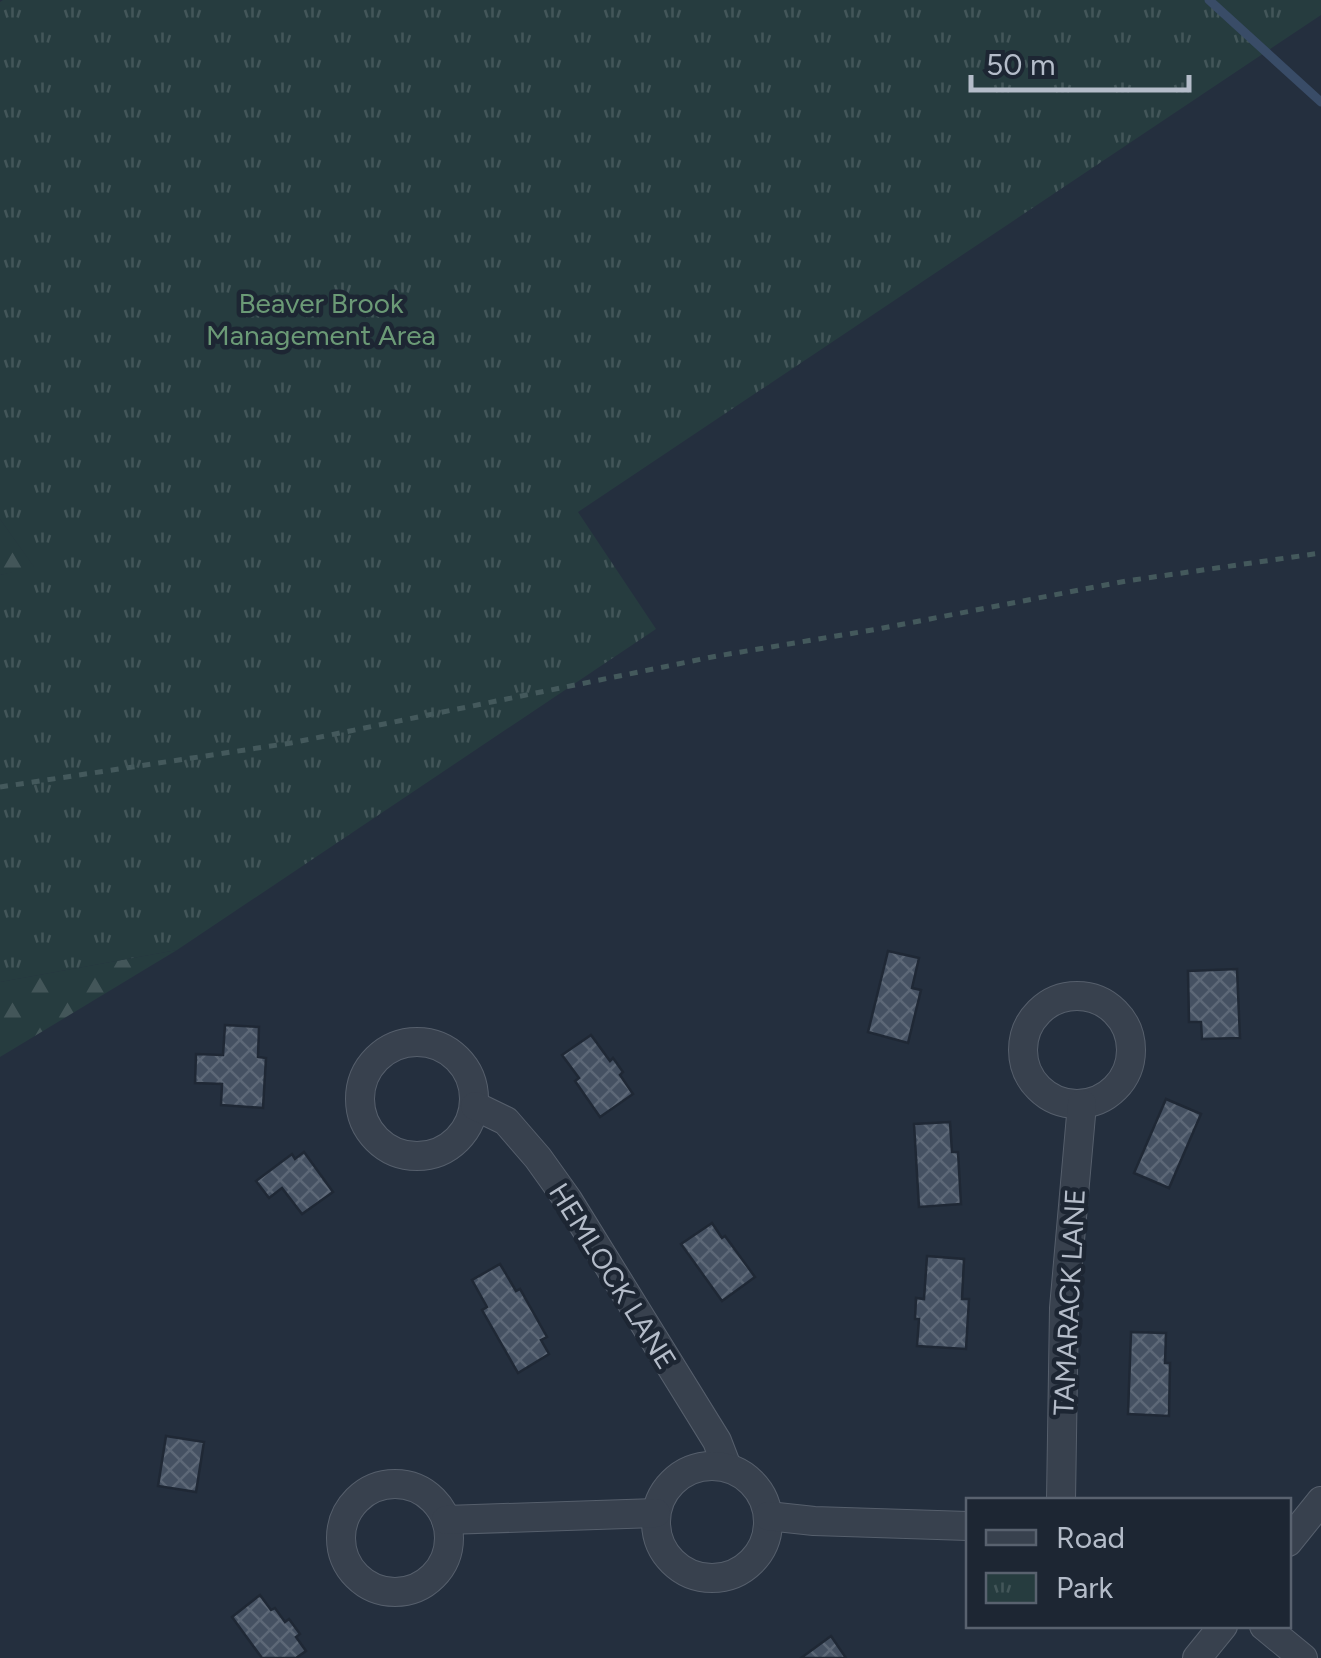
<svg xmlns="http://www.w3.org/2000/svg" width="1321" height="1658" font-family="Figtree,sans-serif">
<defs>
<pattern id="forest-firs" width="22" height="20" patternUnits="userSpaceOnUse" patternTransform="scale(2.5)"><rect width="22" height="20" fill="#263c3f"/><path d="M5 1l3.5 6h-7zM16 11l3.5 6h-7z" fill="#435659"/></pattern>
<pattern id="park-tufts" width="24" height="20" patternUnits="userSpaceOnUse" patternTransform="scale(2.5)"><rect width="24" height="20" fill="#263c3f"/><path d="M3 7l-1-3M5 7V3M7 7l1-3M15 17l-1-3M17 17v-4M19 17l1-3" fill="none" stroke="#435659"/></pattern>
<pattern id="building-cross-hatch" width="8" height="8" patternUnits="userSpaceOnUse" patternTransform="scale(2.5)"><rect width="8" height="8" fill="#455162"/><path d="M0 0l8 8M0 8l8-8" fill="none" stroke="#5d6877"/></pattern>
</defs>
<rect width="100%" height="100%" fill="#242f3e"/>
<!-- forest -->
<g fill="url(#forest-firs)">
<path d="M0,519L35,568L0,575Z"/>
<path d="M177,950L0,1057V982Z"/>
</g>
<!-- park -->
<path fill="url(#park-tufts)" d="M3,0H1321V15L578,512L656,629L177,950L0,982V575L34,567L0,519V2Z"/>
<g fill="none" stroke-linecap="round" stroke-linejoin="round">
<!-- stream -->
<path stroke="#394c67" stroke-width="9" d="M1209,0L1321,102"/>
</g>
<!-- building -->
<g fill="url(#building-cross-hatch)" stroke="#1f2835" stroke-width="2.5">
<path d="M888,951L919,958L912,988L921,990L908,1043L868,1032Z"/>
<path d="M1237,969L1240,1038L1202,1039L1201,1022H1189L1188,971Z"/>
<path d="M225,1025L259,1027L258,1057L266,1058L263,1108L221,1105L222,1084L195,1083L196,1054L223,1055Z"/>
<path d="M591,1035L610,1061L613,1058L623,1072L620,1075L633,1094L600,1117L575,1081L579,1078L562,1055Z"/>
<path d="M1166,1099L1201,1114L1169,1188L1134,1173Z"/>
<path d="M950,1122L952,1152H958L961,1204L919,1207L914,1124Z"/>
<path d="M304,1152L333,1192L302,1214L282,1188L269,1198L256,1181L292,1154L295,1159Z"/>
<path d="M712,1223L722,1238L725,1236L755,1277L722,1301L681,1244Z"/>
<path d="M927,1256L964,1259L962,1299H969L966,1349L917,1346L919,1319H915L916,1298L924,1299Z"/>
<path d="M500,1264L516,1291L520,1289L547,1337L541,1340L549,1354L518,1373L482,1310L487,1307L472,1280Z"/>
<path d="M1131,1332L1166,1333L1165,1363H1170L1169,1416L1128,1414Z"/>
<path d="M166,1436L204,1442L196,1492L158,1486Z"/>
<path d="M260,1595L271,1610L275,1608L285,1622L289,1619L300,1634L296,1637L306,1651L296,1658H262L232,1617Z"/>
<path d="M831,1636L846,1658H801Z"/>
</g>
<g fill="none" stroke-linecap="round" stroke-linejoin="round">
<!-- minor casing -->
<g stroke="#565f6c" stroke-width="30">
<g id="minor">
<circle cx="1077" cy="1050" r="54"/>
<circle cx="417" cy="1099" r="57"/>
<path d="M475,1106L506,1121L538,1158L568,1200L717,1441L727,1467"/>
<circle cx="712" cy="1522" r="56"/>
<circle cx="395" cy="1538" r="54"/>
<path d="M1061,1500L1064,1308L1082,1104"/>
<path d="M768,1516L814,1521L968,1526"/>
<path d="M446,1520L656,1513"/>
<path d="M1288,1542L1321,1501"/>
<path d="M1264,1626L1303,1658"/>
<path d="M1197,1658L1223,1626"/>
</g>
</g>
<!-- path -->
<path stroke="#44595c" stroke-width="5" stroke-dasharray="8 8" stroke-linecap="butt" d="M0,787L291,743L717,656L878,629L1126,581L1321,553"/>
<!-- minor -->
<use href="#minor" stroke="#38414e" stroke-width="28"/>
</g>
<g text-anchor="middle" stroke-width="9" stroke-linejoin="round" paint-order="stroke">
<!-- park labels -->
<g font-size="28" fill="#6b9a76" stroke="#1d2633">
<text x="321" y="313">Beaver Brook<tspan x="321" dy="32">Management Area</tspan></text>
</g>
<!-- street labels -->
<g font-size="28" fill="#b4bcc9" stroke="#1d2633">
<text transform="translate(613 1276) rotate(58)" y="10">HEMLOCK LANE</text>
<text transform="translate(1069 1302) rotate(-87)" y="10">TAMARACK LANE</text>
</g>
</g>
<!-- legend -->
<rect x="966" y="1498" width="325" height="130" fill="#1d2633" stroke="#59626f" stroke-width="2.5"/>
<rect x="986" y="1530" width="50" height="15" fill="#38414e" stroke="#59626f" stroke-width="2.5"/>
<text x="1056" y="1548" font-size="30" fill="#b4bcc9">Road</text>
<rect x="986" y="1573" width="50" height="30" fill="url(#park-tufts)" stroke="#59626f" stroke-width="2.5"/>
<text x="1056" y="1598" font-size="30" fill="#b4bcc9">Park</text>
<!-- scale -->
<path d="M971 75v15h218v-15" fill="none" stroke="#b4bcc9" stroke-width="5"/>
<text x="986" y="75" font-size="30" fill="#b4bcc9" stroke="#1d2633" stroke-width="8" paint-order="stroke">50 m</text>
</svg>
